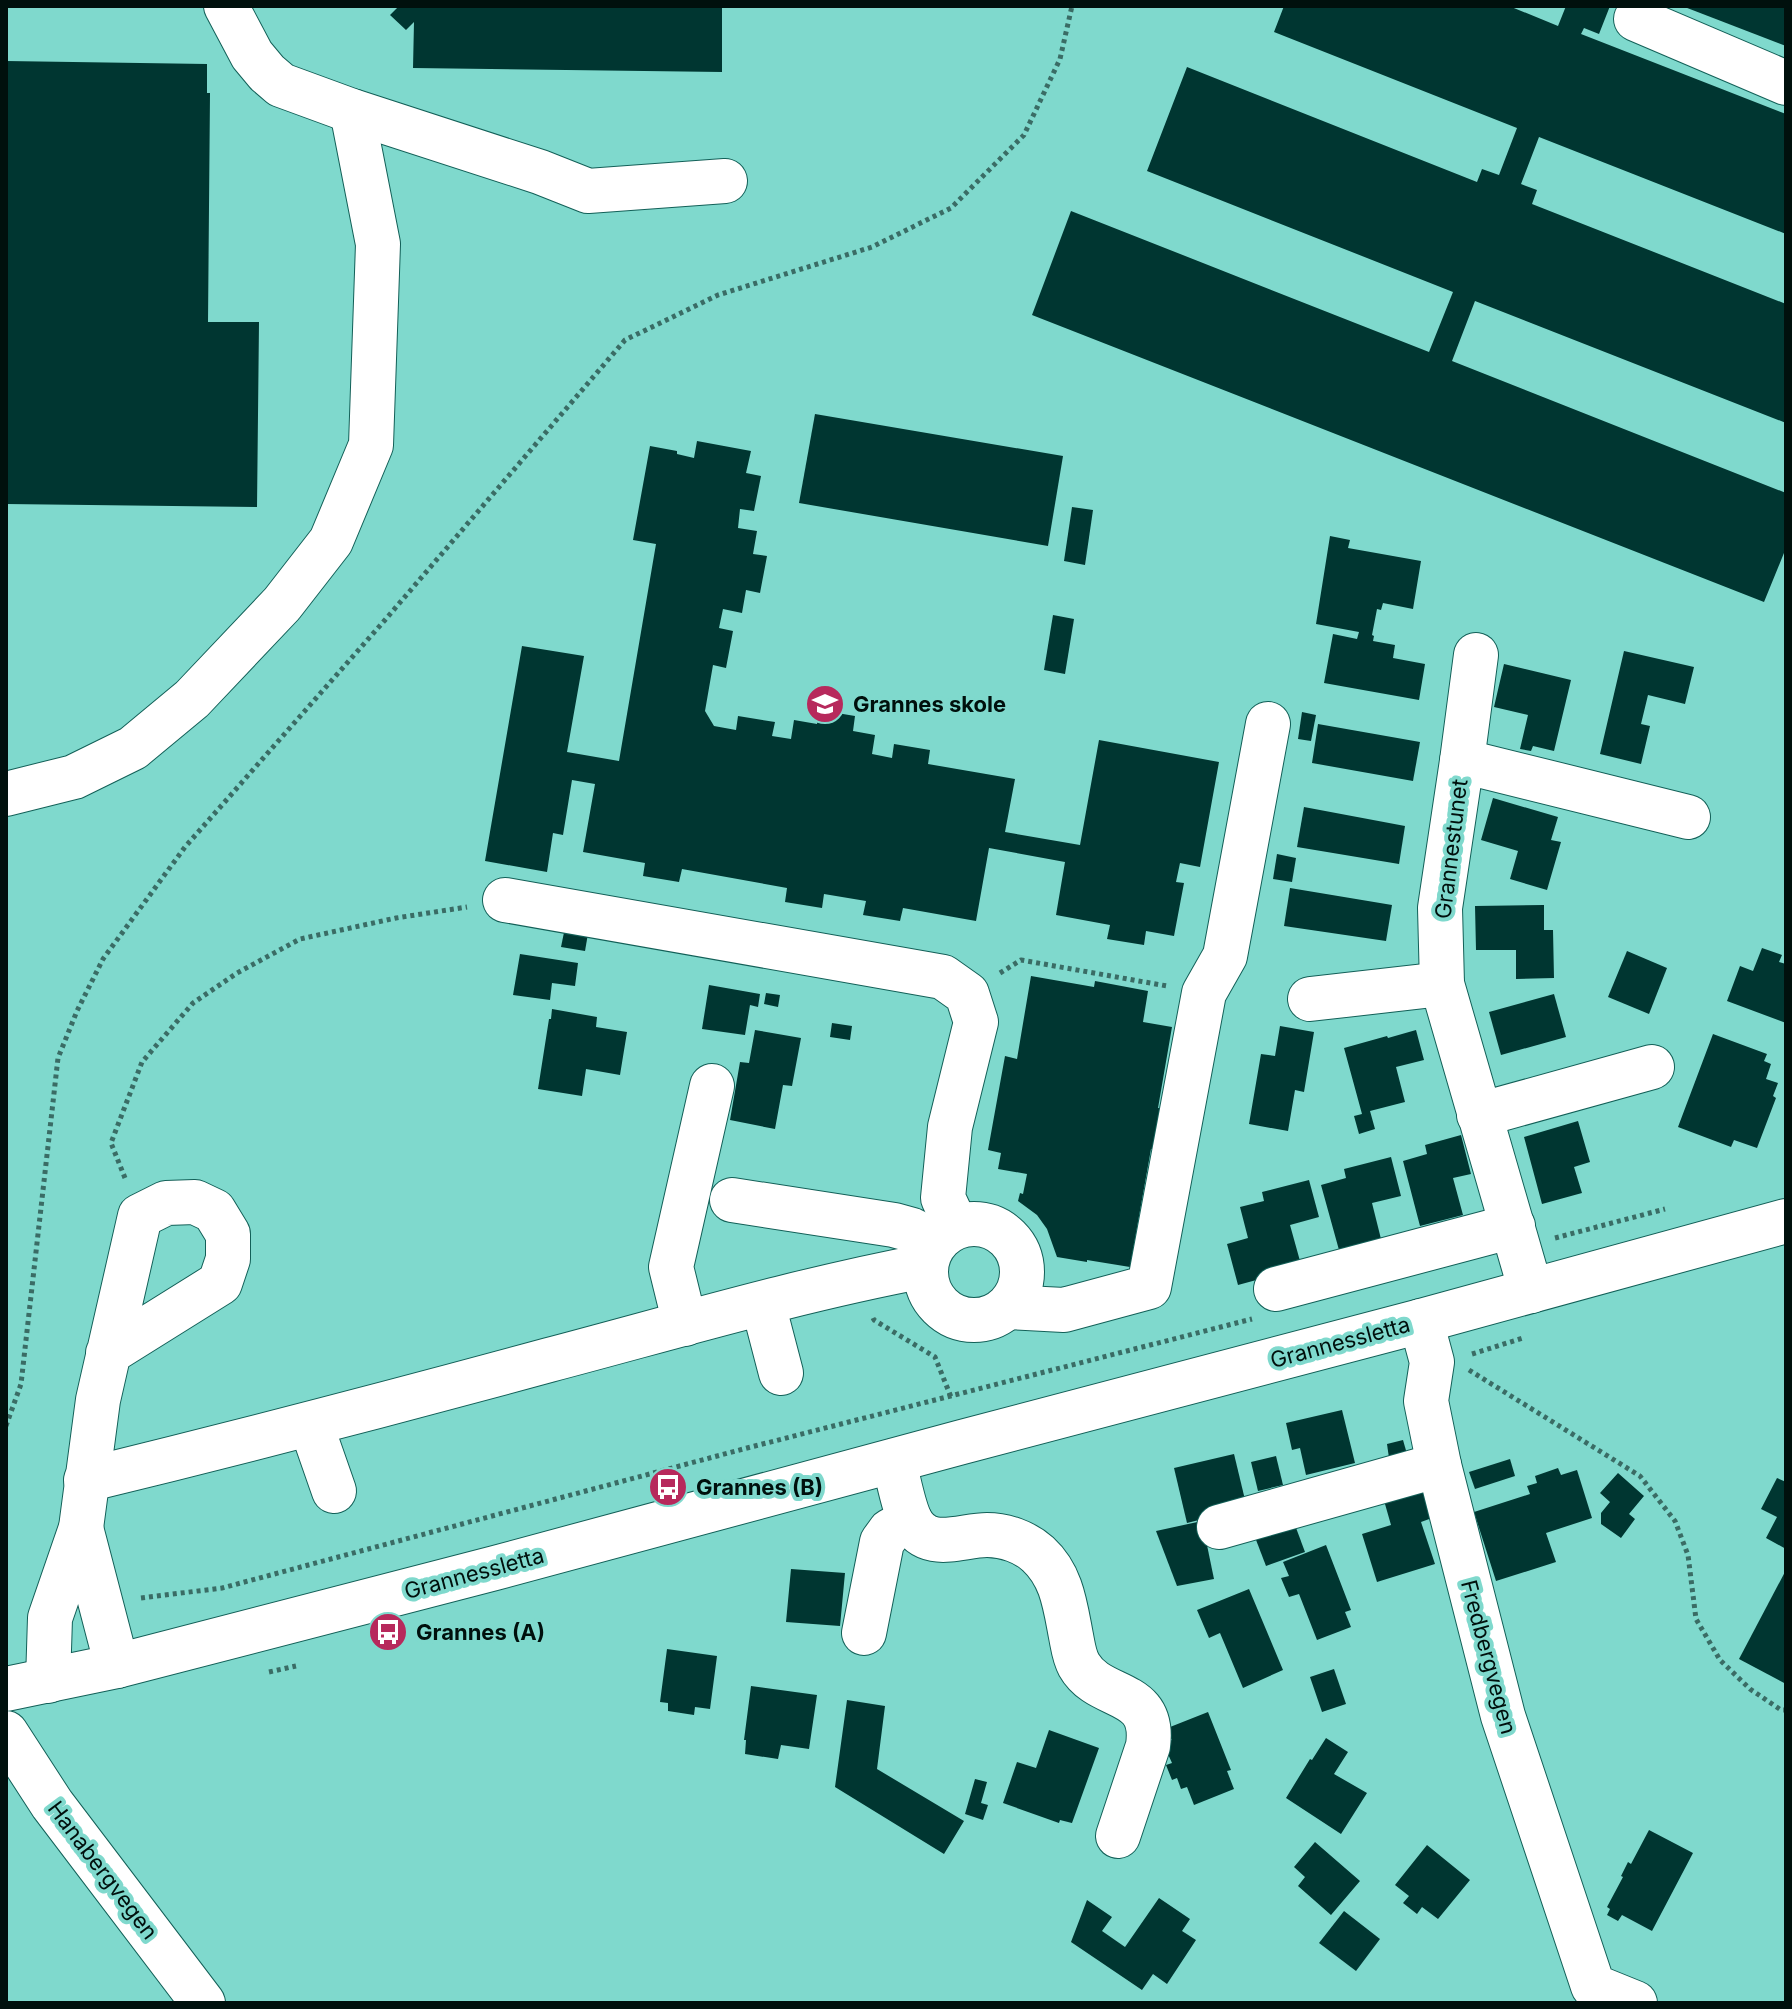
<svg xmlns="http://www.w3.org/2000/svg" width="1792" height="2009" font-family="Inter,sans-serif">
<rect width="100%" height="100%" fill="#7fd9cd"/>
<!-- building -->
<g fill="#003631">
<path d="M399,6H722V72L413,68L414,22L406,30L390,15Z"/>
<path d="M1284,6H1509L1558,26L1566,6H1610L1599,34L1584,28L1581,34L1786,114V234L1539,137L1521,184L1537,190L1532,204L1786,304V423L1475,301L1452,361L1786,493V548L1764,602L1032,315L1071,211L1429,352L1453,292L1147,171L1187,67L1477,182L1482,169L1499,175L1517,128L1274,32Z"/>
<path d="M1682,6H1786V46Z"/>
<path d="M6,61L207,64V93H210L208,322H259L257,507L6,504Z"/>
<path d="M815,414L1063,456L1048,546L799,503Z"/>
<path d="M697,441L751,451L746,473L761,476L754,511L740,509L738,528L757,531L753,554L767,556L760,593L746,590L742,613L723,609L719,628L733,631L726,668L713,665L705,711L714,726L736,730L738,716L775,722L772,736L791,739L794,720L817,724L819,710L855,716L853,731L875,735L872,754L892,758L894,744L930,750L928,764L1015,779L1005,832L1080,845L1099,740L1219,762L1200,867L1180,863L1176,882L1184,883L1174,936L1146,931L1144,945L1107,939L1110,925L1056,915L1065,862L989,848L976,921L903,908L900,921L863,915L866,901L824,894L822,908L785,902L787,888L682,869L679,882L643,876L645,863L583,852L595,784L572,780L563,835L553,833L547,872L485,861L522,646L584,656L567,752L619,761L656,544L633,540L650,446L677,451V454L694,458Z"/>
<path d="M1072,507L1093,510L1085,565L1064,561Z"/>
<path d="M1330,536L1350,540L1348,548L1421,561L1413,609L1383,603L1381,610L1377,609L1372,635L1374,636L1373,641L1395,645L1393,658L1425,664L1419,700L1324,683L1333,634L1357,639L1359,632L1316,624Z"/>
<path d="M1053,615L1074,619L1065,674L1044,670Z"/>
<path d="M1624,651L1694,667L1685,704L1648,695L1641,724L1650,726L1641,764L1600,754Z"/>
<path d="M1504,664L1571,680L1554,751L1533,746L1531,751L1520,749L1528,715L1494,707Z"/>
<path d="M1302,712L1316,715L1311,741L1298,739Z"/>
<path d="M1318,724L1420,742L1413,781L1312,763Z"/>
<path d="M1493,798L1558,817L1551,840L1561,842L1547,890L1510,879L1518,851L1481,840Z"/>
<path d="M1304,807L1405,826L1399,864L1297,847Z"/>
<path d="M1277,854L1296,858L1292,882L1273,879Z"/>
<path d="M1290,888L1392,905L1386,941L1284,926Z"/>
<path d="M1544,905V930H1553L1554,978L1516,979V950H1476L1475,906Z"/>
<path d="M567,918L590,922L585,951L561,947Z"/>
<path d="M1762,948L1782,955L1779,962L1786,964V1023L1727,1001L1740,966L1753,971Z"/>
<path d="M1627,951L1667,968L1649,1014L1608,997Z"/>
<path d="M520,954L578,963L575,986L552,983L550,1000L513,995Z"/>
<path d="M1031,976L1094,987L1095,981L1148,991L1143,1022L1172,1027L1158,1108L1171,1110L1164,1152L1151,1149L1130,1267L1087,1260V1262L1057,1257L1047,1229L1037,1215L1018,1201L1020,1193L1023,1194L1027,1174L998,1169L1001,1153L988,1150L1005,1056L1017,1059Z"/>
<path d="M709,985L760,994L758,1007L750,1005L745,1035L702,1029Z"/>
<path d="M766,993L780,995L778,1007L764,1004Z"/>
<path d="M1554,994L1566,1037L1501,1055L1489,1012Z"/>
<path d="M552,1009L597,1017L596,1027L627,1032L620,1075L586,1069L582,1096L538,1089L549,1019H551Z"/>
<path d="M832,1023L852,1026L850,1040L830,1037Z"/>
<path d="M1280,1026L1314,1032L1304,1092L1295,1090L1288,1131L1249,1124L1261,1054L1275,1056Z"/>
<path d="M755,1030L801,1038L792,1086L783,1085L775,1129L730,1120L740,1062L749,1063Z"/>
<path d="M1416,1030L1424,1060L1396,1067L1405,1102L1370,1111L1375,1129L1359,1134L1354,1116L1362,1114L1344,1048L1387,1036L1388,1038Z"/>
<path d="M1713,1034L1767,1054L1764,1061L1771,1064L1766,1079L1778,1083L1773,1096L1776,1098L1757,1148L1734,1140L1731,1147L1678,1127Z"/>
<path d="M1578,1121L1590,1162L1574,1167L1582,1193L1542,1204L1524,1137Z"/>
<path d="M1461,1135L1471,1174L1453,1178L1463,1215L1420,1226L1403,1161L1427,1154L1425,1145Z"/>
<path d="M1391,1157L1401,1196L1372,1203L1381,1239L1339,1250L1321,1185L1346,1178L1344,1169Z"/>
<path d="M1309,1180L1319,1217L1290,1225L1300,1261L1282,1273L1238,1285L1227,1244L1248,1238L1240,1207L1264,1201L1262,1192Z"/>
<path d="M1342,1410L1355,1463L1306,1475L1300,1448L1292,1450L1286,1423Z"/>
<path d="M1403,1440L1407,1454L1389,1458L1387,1444Z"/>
<path d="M1234,1454L1247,1508L1187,1523L1174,1468Z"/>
<path d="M1276,1456L1283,1485L1258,1491L1251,1462Z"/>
<path d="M1510,1459L1515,1476L1475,1489L1469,1472Z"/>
<path d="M1558,1468L1561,1475L1577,1470L1592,1518L1546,1533L1556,1562L1496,1581L1474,1512L1530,1494L1527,1486L1537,1483L1535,1476Z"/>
<path d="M1618,1473L1644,1496L1629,1514L1635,1519L1621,1538L1601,1524V1513L1610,1502L1600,1493Z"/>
<path d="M1777,1478L1786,1482V1549L1766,1538L1777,1517L1761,1509Z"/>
<path d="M1422,1485L1432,1518L1421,1522L1435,1564L1377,1582L1362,1534L1391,1525L1383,1497Z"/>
<path d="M1292,1517L1305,1552L1266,1566L1253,1532Z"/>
<path d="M1202,1521L1214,1579L1177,1586L1156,1531Z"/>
<path d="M1326,1545L1351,1610L1345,1612L1351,1627L1317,1640L1299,1594L1289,1597L1281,1578L1289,1576L1283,1562Z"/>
<path d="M791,1569L845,1573L840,1626L786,1622Z"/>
<path d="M1786,1570V1684L1739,1659Z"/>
<path d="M1249,1589L1283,1670L1243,1688L1220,1633L1209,1638L1197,1610Z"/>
<path d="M667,1649L717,1656L710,1709L695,1707L694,1715L668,1711V1703L660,1702Z"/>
<path d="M1334,1669L1346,1704L1322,1712L1310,1677Z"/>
<path d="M751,1686L817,1695L809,1749L781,1745L778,1759L745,1754L746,1740H744Z"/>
<path d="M847,1700L885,1706L877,1769L964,1821L944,1854L835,1787Z"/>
<path d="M1208,1712L1231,1770L1227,1771L1234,1789L1194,1805L1187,1787L1181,1789L1177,1778L1172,1780L1166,1765L1172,1763L1163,1743L1172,1740L1165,1729Z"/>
<path d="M1049,1730L1099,1748L1072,1823L1060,1820L1059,1823L1003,1803L1017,1762L1036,1768Z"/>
<path d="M1326,1738L1348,1752L1334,1774L1367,1793L1341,1834L1286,1798L1310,1759L1312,1760Z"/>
<path d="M975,1779L987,1782L981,1803L988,1805L983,1820L965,1814Z"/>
<path d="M1649,1830L1693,1853L1652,1931L1622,1915L1618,1921L1607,1915L1610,1909L1607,1907L1623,1877L1621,1876L1628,1862L1631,1864Z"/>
<path d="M1315,1842L1360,1881L1331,1915L1298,1886L1305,1877L1294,1867Z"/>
<path d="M1427,1845L1470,1880L1438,1919L1422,1907L1417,1914L1403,1903L1409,1896L1395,1885Z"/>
<path d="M1159,1898L1190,1919L1182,1931L1196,1940L1167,1984L1153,1974L1142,1990L1071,1942L1087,1900L1112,1917L1102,1931L1125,1947Z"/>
<path d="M1344,1911L1380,1939L1356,1971L1319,1943Z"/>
</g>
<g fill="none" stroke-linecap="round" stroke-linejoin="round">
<!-- minor casing -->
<g stroke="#136058" stroke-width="46">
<g id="minor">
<path d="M226,6L252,55L267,73L281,85L352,111L540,172L588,191L725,181"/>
<path d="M1636,19L1786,83"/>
<path d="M1476,655L1462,761L1440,908L1442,984L1531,1291"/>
<path d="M1462,761L1688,817"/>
<path d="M6,794L74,777L133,748L192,699L282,604L331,541L371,445L378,244L352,111"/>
<path d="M505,900L943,977L967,994L976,1022L950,1127L943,1198L956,1226"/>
<path d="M1310,999L1442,984"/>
<path d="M1479,1115L1652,1067"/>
<path d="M732,1200L894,1225L912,1230L935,1241"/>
<circle cx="974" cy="1272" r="48"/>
<path d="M1276,1289L1513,1226"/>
<path d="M763,1304L781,1373"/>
<path d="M1008,1307L1064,1310L1149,1287L1204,993L1225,956L1268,724"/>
<path d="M1421,1321L1432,1362L1426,1401L1439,1465L1503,1716L1593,1986L1635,2003"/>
<path d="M685,1324L671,1267L712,1086"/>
<path d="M311,1425L334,1491"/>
<path d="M894,1461C898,1478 903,1505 910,1520C927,1553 960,1535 987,1535C1005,1535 1025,1542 1038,1554C1062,1576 1065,1605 1071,1636C1073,1646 1074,1656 1079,1665C1100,1702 1156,1687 1148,1746L1118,1836"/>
<path d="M86,1480C241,1442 395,1402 549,1360C674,1327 798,1290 925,1266"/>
<path d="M1219,1527L1439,1465"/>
<path d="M81,1528L117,1666"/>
<path d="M864,1633L882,1542L890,1531L910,1520"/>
<path d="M48,1681L50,1618L81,1528L98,1400L140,1216L166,1203L195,1202L214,1211L228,1234V1259L220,1283L108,1353"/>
<path d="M6,1733L52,1804L203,2003"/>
</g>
</g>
<!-- major casing -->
<g stroke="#136058" stroke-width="46">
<path id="major" d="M6,1689L117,1666L495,1568L962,1442L1421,1321L1786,1221"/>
</g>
<!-- path -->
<g stroke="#3a6c65" stroke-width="5" stroke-dasharray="4 4" stroke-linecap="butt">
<path d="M1000,973L1021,960L1167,986"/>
<path d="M125,1178L111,1143L142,1062L193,1003L237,973L300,939L396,918L467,907"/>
<path d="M1555,1238L1665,1209"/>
<path d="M873,1318L874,1320L935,1357L951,1397"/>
<path d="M1472,1354L1523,1338"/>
<path d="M1469,1370L1640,1476L1675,1521L1688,1555L1696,1619L1720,1660L1750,1689L1781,1710H1786"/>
<path d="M6,1426L21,1384L58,1058L77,1011L103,959L185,847L385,620L625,340L718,295L872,247L951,208L1024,135L1060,59L1072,6"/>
<path d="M141,1598L222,1588L747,1448L1252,1319"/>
<path d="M269,1672L296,1666"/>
</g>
<!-- minor -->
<use href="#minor" stroke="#fff" stroke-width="44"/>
<!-- major -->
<use href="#major" stroke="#fff" stroke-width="44"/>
</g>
<!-- icons -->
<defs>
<g id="school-disc" transform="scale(2)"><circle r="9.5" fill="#b7295c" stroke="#7fd9cd"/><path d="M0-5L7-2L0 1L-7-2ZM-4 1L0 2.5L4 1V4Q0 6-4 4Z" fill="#fff"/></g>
<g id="bus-disc" transform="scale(2)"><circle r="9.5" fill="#b7295c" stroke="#7fd9cd"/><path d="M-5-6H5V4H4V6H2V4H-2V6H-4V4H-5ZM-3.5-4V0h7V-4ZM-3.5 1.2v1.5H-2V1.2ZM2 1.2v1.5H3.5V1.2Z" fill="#fff"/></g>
</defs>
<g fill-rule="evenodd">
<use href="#school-disc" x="825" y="704"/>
<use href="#bus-disc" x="668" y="1487"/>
<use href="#bus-disc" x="388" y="1632"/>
</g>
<g text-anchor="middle" stroke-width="8" stroke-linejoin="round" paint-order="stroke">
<!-- poi labels -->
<g font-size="22" font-weight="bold" fill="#00100d" stroke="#7fd9cd" text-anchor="start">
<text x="853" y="712">Grannes skole</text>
<text x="696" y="1495">Grannes (B)</text>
<text x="416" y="1640">Grannes (A)</text>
</g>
<!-- street labels -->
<g font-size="22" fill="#00100d" stroke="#7fd9cd">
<text transform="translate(1451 849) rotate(-83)" y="8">Grannestunet</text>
<text transform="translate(1340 1342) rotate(-15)" y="8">Grannessletta</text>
<text transform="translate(474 1573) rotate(-15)" y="8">Grannessletta</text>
<text transform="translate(1489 1657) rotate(75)" y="8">Fredbergvegen</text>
<text transform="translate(103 1870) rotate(53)" y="8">Hanabergvegen</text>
</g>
</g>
<!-- border -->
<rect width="1792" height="2009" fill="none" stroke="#00100d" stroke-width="16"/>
</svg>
